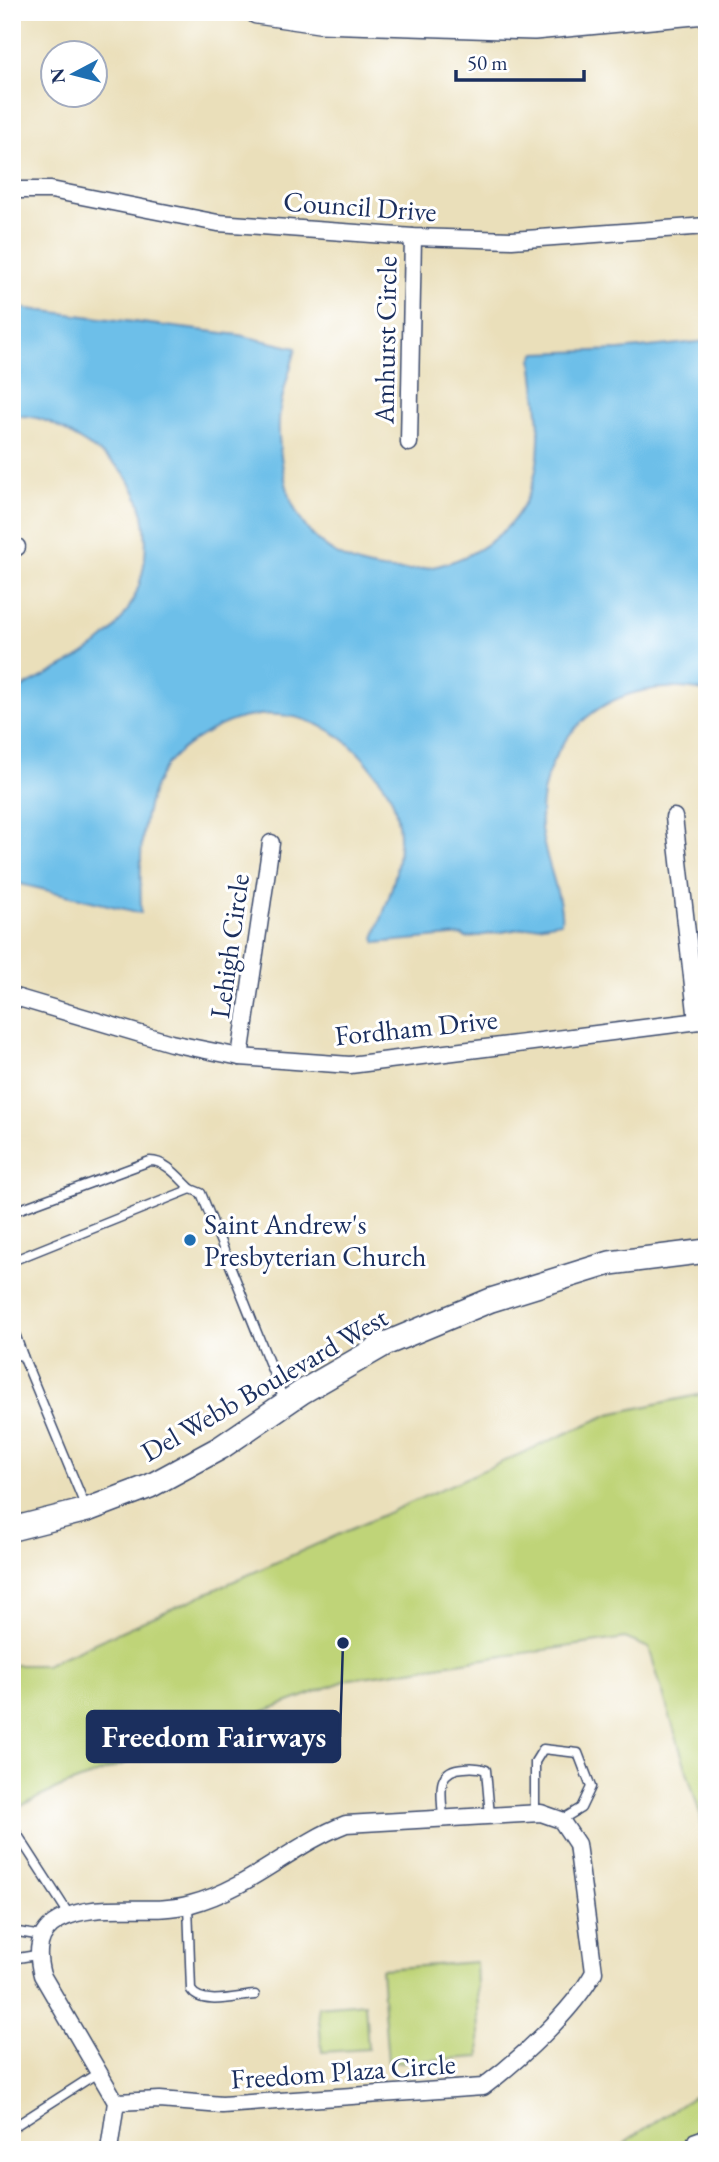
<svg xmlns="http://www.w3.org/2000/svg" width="719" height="2162" font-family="'EB Garamond',serif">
<rect width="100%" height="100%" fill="#fff"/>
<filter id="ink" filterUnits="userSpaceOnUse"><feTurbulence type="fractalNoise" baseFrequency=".0143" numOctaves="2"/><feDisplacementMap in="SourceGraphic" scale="14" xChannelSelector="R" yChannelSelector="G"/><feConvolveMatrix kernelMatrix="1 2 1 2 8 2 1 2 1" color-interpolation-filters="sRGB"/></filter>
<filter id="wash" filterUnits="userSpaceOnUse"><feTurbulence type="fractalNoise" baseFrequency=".00686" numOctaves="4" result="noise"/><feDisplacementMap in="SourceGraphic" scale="28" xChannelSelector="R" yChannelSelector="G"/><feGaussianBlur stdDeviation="1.57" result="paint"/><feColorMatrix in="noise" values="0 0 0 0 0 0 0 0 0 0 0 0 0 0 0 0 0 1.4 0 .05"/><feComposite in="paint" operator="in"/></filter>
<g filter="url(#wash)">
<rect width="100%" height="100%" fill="#eadfba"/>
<!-- green -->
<g fill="#bfd478" stroke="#6d826b" stroke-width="2">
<path d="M707,1393V1898L700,1814L649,1648L625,1638L350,1679L59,1788L12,1810V1665H45L610,1414Z"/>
<path d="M476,1962L480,2057L388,2063L381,1969Z"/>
<path d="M365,2003L368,2049L322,2052L318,2007Z"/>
<path d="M707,2088V2150H619L629,2139Z"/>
</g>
<!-- water -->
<path fill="#6dbfe9" stroke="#4477a4" stroke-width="2" d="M12,307L239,335L296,348C291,368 283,389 280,410C276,436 283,481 293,505C334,601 488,585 528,496C547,453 537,404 532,359L536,353L620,350L707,341V692C616,671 536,733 541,828C543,854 564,901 561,922L466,938L462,935L376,943L374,938C391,894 408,853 394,805C391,793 383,783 375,773C333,713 262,696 200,737C185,746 170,758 161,773C138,815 140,867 141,913L12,882V693C50,672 96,655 122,619C152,576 156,510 120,469C109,457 94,449 81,441C59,426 40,414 12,416Z"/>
</g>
<g filter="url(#ink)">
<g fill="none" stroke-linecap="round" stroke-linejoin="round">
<!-- lane casing -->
<g stroke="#3a496c" stroke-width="11">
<g id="lane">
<path d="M12,1212L150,1161C167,1161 179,1178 191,1189"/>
<path d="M12,1261L191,1189L201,1193L284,1400"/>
<path d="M13,1328L23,1356"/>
<path d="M12,1354L23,1356L86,1508"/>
<path d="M535,1813V1762L543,1749L578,1753L591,1787L581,1808L561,1820"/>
<path d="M443,1819C442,1795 434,1769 464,1768C472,1767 478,1767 486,1770L490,1816"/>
<path d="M12,1826L70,1916"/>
<path d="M188,1905L191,1990C202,2007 237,1996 255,1995"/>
<path d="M12,1931L42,1936"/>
<path d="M12,1959L36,1955"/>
<path d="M12,2128L99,2072"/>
<path d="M687,2150L693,2138L707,2133"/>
</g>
</g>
<!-- street casing -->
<g stroke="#3a496c" stroke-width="19">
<g id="street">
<path d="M12,190H51L218,223L413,237L512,240L707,226"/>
<path d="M409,443L413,237"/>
<path d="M12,550L17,547"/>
<path d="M674,817L697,1021"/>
<path d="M12,996L171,1043L240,1057L350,1065L707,1020"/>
<path d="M240,1057L271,843"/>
<path d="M109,2150L116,2102L42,1975C36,1953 37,1932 59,1920C99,1899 149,1916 191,1904C251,1888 291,1845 346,1824L541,1813L561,1820L577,1844L594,1972C573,2011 518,2061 483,2087L222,2105L160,2100L116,2102"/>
</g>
</g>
<!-- secondary casing -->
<g stroke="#3a496c" stroke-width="26">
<g id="secondary">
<path d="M257,12L319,21L534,28L705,12"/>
<path d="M12,1529L87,1510L150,1486L220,1448L302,1392L385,1344L491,1300L610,1263L707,1251"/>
</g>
</g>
<!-- lane -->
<use href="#lane" stroke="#fff" stroke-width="8"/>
<!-- street -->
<use href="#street" stroke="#fff" stroke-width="16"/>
<!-- secondary -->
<use href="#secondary" stroke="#fff" stroke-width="23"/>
</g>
</g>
<!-- markers -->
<circle fill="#1f6fb2" stroke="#fff" stroke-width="2.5" cx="190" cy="1240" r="7"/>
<g text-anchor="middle" stroke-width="6" stroke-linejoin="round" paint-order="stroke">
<!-- street labels -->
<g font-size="28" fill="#1b2f5e" stroke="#fff">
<text transform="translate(360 206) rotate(4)" y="10">Council Drive</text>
<text transform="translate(385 340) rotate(-89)" y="10">Amhurst Circle</text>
<text transform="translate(229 946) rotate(-82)" y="10">Lehigh Circle</text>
<text transform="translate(416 1027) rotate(-6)" y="10">Fordham Drive</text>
<text transform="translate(264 1384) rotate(-30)" y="10">Del Webb Boulevard West</text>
<text transform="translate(343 2071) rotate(-4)" y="10">Freedom Plaza Circle</text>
</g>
<!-- poi labels -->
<g font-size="28" fill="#1b2f5e" stroke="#fff" text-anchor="start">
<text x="204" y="1234">Saint Andrew's<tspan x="204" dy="32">Presbyterian Church</tspan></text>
</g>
</g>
<!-- callouts -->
<path fill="none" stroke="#1b2f5e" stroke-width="2.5" d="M343 1643L340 1737"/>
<circle fill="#1b2f5e" stroke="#fff" stroke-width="2.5" cx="343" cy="1643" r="7"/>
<rect fill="#1b2f5e" stroke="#1b2f5e" stroke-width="2.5" x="87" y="1711" width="253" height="51" rx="7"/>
<g font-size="30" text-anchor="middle" font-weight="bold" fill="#fff">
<text x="214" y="1747">Freedom Fairways</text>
</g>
<!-- margin -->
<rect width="719" height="2162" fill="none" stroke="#fff" stroke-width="42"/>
<!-- north arrow -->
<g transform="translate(74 74) rotate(263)"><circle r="33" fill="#ffffff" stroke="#a4acbf" stroke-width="2"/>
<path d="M0-5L12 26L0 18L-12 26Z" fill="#1f6fb2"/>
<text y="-10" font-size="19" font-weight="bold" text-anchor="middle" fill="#1b2f5e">N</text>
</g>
<!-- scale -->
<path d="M456 70v10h128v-10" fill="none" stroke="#1b2f5e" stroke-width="3.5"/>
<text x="467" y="70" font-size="21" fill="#1b2f5e" stroke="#ffffff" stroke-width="5" paint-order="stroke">50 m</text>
</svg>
